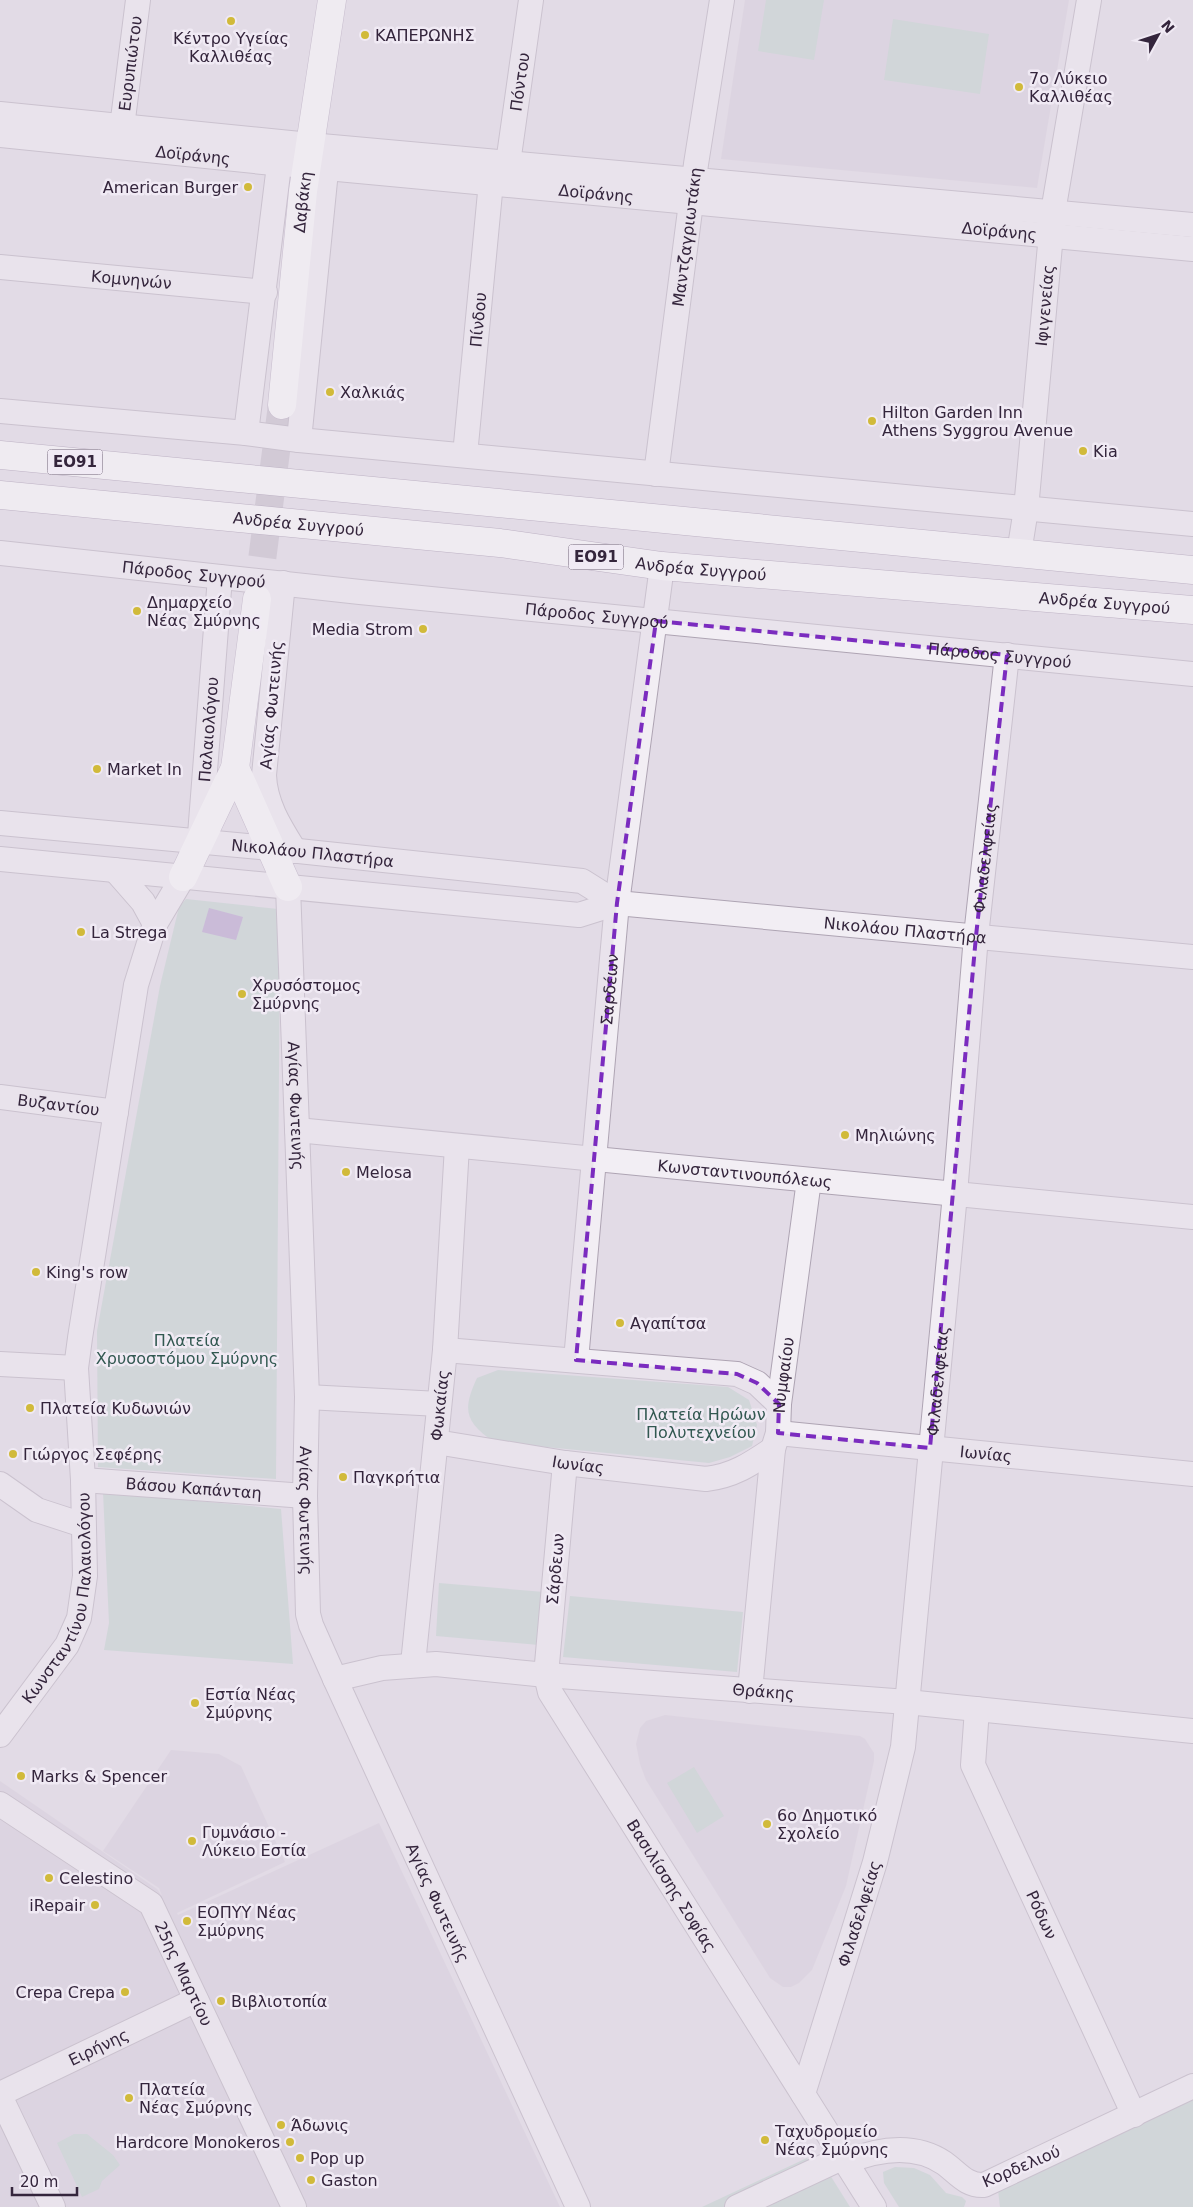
<svg xmlns="http://www.w3.org/2000/svg" width="1193" height="2207" font-family="'DejaVu Sans',sans-serif">
<rect width="100%" height="100%" fill="#e2dbe6"/>
<!-- built -->
<g fill="#d6cddb">
<path d="M745,0H1069L1037,188L721,159Z"/>
<path d="M665,1715L860,1736L865,1739L874,1753V1761L846,1886L812,1970L799,1983L791,1987H783L770,1978L646,1780L640,1764L636,1744L640,1728L646,1721Z"/>
<path d="M171,1750L219,1754L241,1766L285,1862L177,1913L178,1915L379,1823L560,2207H0V1781L157,1889L162,1896L159,1888L103,1851Z"/>
</g>
<!-- green -->
<g fill="#bcd0cb">
<path d="M766,0H824L814,60L758,51Z"/>
<path d="M893,19L989,34L980,94L884,80Z"/>
<path d="M186,899L278,909L280,935L276,1479L98,1467L97,1331L160,986L179,907Z"/>
<path d="M498,1370L728,1387L749,1400L757,1425L752,1446L730,1457L709,1463L494,1442C465,1422 462,1410 477,1378Z"/>
<path d="M103,1492L281,1509L293,1664L104,1650L109,1623Z"/>
<path d="M439,1583L544,1592L539,1645L436,1636Z"/>
<path d="M570,1596L743,1612L737,1672L563,1657Z"/>
<path d="M694,1767L724,1816L697,1833L667,1783Z"/>
<path d="M1193,2100V2207H1000L998,2190Z"/>
<path d="M74,2134H87L113,2155L120,2165L102,2181L99,2189L82,2197L57,2143Z"/>
<path d="M807,2158L821,2179L830,2175L850,2207H702Z"/>
<path d="M895,2167L914,2168L930,2175L946,2193L962,2197L966,2201L964,2207H899L884,2183L883,2172Z"/>
</g>
<!-- water -->
<path fill="#ae94c8" d="M209,908L243,917L236,940L202,932Z"/>
<g fill="none" stroke-linecap="round" stroke-linejoin="round">
<!-- major-tunnel -->
<path stroke="#bfb7c4" stroke-width="28" stroke-dasharray="28 14" stroke-linecap="butt" d="M257,599L282,405"/>
<!-- minor casing -->
<g stroke="#aea4b3" stroke-width="26">
<g id="minor">
<path d="M0,114L310,145L1193,225"/>
<path id="s1" d="M122,127L138,0"/>
<path id="s2" d="M0,135L263,162L1193,249"/>
<path id="s3" d="M508,163L531,0"/>
<path id="s4" d="M0,267L265,292"/>
<path d="M0,411L246,433L299,440L1193,524"/>
<path d="M246,433L281,149"/>
<path d="M299,440L328,151"/>
<path id="s5" d="M465,455L491,182"/>
<path id="s6" d="M656,474L696,164L722,0"/>
<path id="s7" d="M0,553L360,592L1193,674"/>
<path id="s8" d="M1019,553L1026,509L1053,212L1089,0"/>
<path d="M283,583L264,775C265,804 280,827 295,851"/>
<path id="s9" d="M0,823L270,848L582,881L617,903"/>
<path id="s10" d="M200,835L220,577"/>
<path id="s11" d="M0,859L579,915L617,903L1193,957"/>
<path d="M115,870L143,902L155,924"/>
<path id="s12" d="M288,887L307,1397L305,1496L308,1614L311,1625L335,1679L578,2207"/>
<path id="s13" d="M0,1097L116,1112"/>
<path id="s14" d="M297,1130L1193,1217"/>
<path d="M445,1350L737,1374L757,1383L779,1404"/>
<path id="s15" d="M576,1360L617,903L662,566"/>
<path d="M0,1364L76,1368"/>
<path d="M307,1397L439,1404"/>
<path id="s16" d="M778,1433L1193,1474"/>
<path id="s17" d="M436,1442L565,1463L706,1479C733,1476 751,1464 773,1449"/>
<path id="s18" d="M565,1463L546,1675L550,1692L874,2207"/>
<path id="s19" d="M83,1480L305,1496"/>
<path d="M0,1484L37,1510L83,1525"/>
<path id="s20" d="M413,1664L445,1350L457,1146"/>
<path id="s21" d="M335,1679L382,1668L436,1664L546,1675L907,1702L1193,1731"/>
<path id="s22" d="M750,1691L773,1449L778,1433L779,1404L809,1180"/>
<path id="s23" d="M977,1709L973,1765L1134,2115"/>
<path id="s24" d="M0,1735L67,1645L79,1618L85,1576L83,1480L76,1368L80,1338L136,985L155,924L183,877"/>
<path id="s25" d="M0,1804L151,1904L294,2207"/>
<path id="s26" d="M0,2094L196,2000"/>
<path id="s27" d="M803,2094L875,1862L903,1747L955,1194L976,936L1007,655"/>
<path d="M0,2096L53,2207"/>
<path d="M846,2162C878,2149 914,2143 944,2163C958,2173 966,2186 984,2185L1193,2086"/>
<path d="M737,2207L844,2157"/>
</g>
</g>
<!-- major casing -->
<g stroke="#a89ab2" stroke-width="29">
<g id="major">
<path id="s28" d="M282,405L303,191L332,0"/>
<path d="M235,768L288,887"/>
<path d="M183,877L235,768L257,599"/>
</g>
</g>
<!-- highway casing -->
<g stroke="#92829d" stroke-width="29">
<g id="highway">
<path d="M0,455L1193,570"/>
<path id="s29" d="M0,495L500,543L662,566L1193,610"/>
</g>
</g>
<!-- minor -->
<use href="#minor" stroke="#f2eef4" stroke-width="24"/>
<!-- major -->
<use href="#major" stroke="#fff" stroke-width="28"/>
<!-- highway -->
<use href="#highway" stroke="#fff" stroke-width="28"/>
</g>
<!-- marked area -->
<path d="M0 0H1193V2207H0ZM656,621L1007,655L976,936L930,1448L778,1433L779,1404L757,1383L737,1374L576,1360L617,903Z" fill="#e2dbe6" fill-opacity=".55" fill-rule="evenodd"/>
<path fill="none" stroke="#7b2cbf" stroke-width="4" stroke-dasharray="10 6" stroke-linejoin="round" d="M656,621L1007,655L976,936L930,1448L778,1433L779,1404L757,1383L737,1374L576,1360L617,903Z"/>
<!-- markers -->
<g fill="#d1ba3a" stroke="#f0eaf4" stroke-width="2">
<circle cx="231" cy="21" r="5"/>
<circle cx="365" cy="35" r="5"/>
<circle cx="1019" cy="87" r="5"/>
<circle cx="248" cy="187" r="5"/>
<circle cx="330" cy="392" r="5"/>
<circle cx="872" cy="421" r="5"/>
<circle cx="1083" cy="451" r="5"/>
<circle cx="137" cy="611" r="5"/>
<circle cx="423" cy="629" r="5"/>
<circle cx="97" cy="769" r="5"/>
<circle cx="81" cy="932" r="5"/>
<circle cx="242" cy="994" r="5"/>
<circle cx="845" cy="1135" r="5"/>
<circle cx="346" cy="1172" r="5"/>
<circle cx="36" cy="1272" r="5"/>
<circle cx="620" cy="1323" r="5"/>
<circle cx="30" cy="1408" r="5"/>
<circle cx="13" cy="1454" r="5"/>
<circle cx="343" cy="1477" r="5"/>
<circle cx="195" cy="1703" r="5"/>
<circle cx="21" cy="1776" r="5"/>
<circle cx="767" cy="1824" r="5"/>
<circle cx="192" cy="1841" r="5"/>
<circle cx="49" cy="1878" r="5"/>
<circle cx="95" cy="1905" r="5"/>
<circle cx="187" cy="1921" r="5"/>
<circle cx="125" cy="1992" r="5"/>
<circle cx="221" cy="2001" r="5"/>
<circle cx="129" cy="2098" r="5"/>
<circle cx="281" cy="2125" r="5"/>
<circle cx="765" cy="2140" r="5"/>
<circle cx="290" cy="2142" r="5"/>
<circle cx="300" cy="2158" r="5"/>
<circle cx="311" cy="2180" r="5"/>
</g>
<g text-anchor="middle" stroke-width="5" stroke-linejoin="round" paint-order="stroke">
<!-- shield labels -->
<g fill="#f0eaf4" stroke="#6c6073" stroke-width="1">
<rect x="47.5" y="449.5" width="55" height="25" rx="4"/>
<rect x="568.5" y="544.5" width="55" height="25" rx="4"/>
</g>
<g font-size="15" font-weight="bold" fill="#34253c">
<text x="75" y="467">ΕΟ91</text>
<text x="596" y="562">ΕΟ91</text>
</g>
<!-- poi labels -->
<g font-size="16" fill="#34253c" stroke="#f0eaf4" text-anchor="start">
<text x="375" y="41">ΚΑΠΕΡΩΝΗΣ</text>
<text x="231" y="44" text-anchor="middle">Κέντρο Υγείας<tspan x="231" dy="18">Καλλιθέας</tspan></text>
<text x="1029" y="84">7ο Λύκειο<tspan x="1029" dy="18">Καλλιθέας</tspan></text>
<text x="238" y="193" text-anchor="end">American Burger</text>
<text x="340" y="398">Χαλκιάς</text>
<text x="882" y="418">Hilton Garden Inn<tspan x="882" dy="18">Athens Syggrou Avenue</tspan></text>
<text x="1093" y="457">Kia</text>
<text x="147" y="608">Δημαρχείο<tspan x="147" dy="18">Νέας Σμύρνης</tspan></text>
<text x="413" y="635" text-anchor="end">Media Strom</text>
<text x="107" y="775">Market In</text>
<text x="91" y="938">La Strega</text>
<text x="252" y="991">Χρυσόστομος<tspan x="252" dy="18">Σμύρνης</tspan></text>
<text x="855" y="1141">Μηλιώνης</text>
<text x="356" y="1178">Melosa</text>
<text x="46" y="1278">King's row</text>
<text x="630" y="1329">Αγαπίτσα</text>
<text x="40" y="1414">Πλατεία Κυδωνιών</text>
<text x="23" y="1460">Γιώργος Σεφέρης</text>
<text x="353" y="1483">Παγκρήτια</text>
<text x="205" y="1700">Εστία Νέας<tspan x="205" dy="18">Σμύρνης</tspan></text>
<text x="31" y="1782">Marks &amp; Spencer</text>
<text x="777" y="1821">6ο Δημοτικό<tspan x="777" dy="18">Σχολείο</tspan></text>
<text x="202" y="1838">Γυμνάσιο -<tspan x="202" dy="18">Λύκειο Εστία</tspan></text>
<text x="59" y="1884">Celestino</text>
<text x="85" y="1911" text-anchor="end">iRepair</text>
<text x="197" y="1918">ΕΟΠΥΥ Νέας<tspan x="197" dy="18">Σμύρνης</tspan></text>
<text x="115" y="1998" text-anchor="end">Crepa Crepa</text>
<text x="231" y="2007">Βιβλιοτοπία</text>
<text x="139" y="2095">Πλατεία<tspan x="139" dy="18">Νέας Σμύρνης</tspan></text>
<text x="291" y="2131">Άδωνις</text>
<text x="775" y="2137">Ταχυδρομείο<tspan x="775" dy="18">Νέας Σμύρνης</tspan></text>
<text x="280" y="2148" text-anchor="end">Hardcore Monokeros</text>
<text x="310" y="2164">Pop up</text>
<text x="321" y="2186">Gaston</text>
</g>
<!-- street labels -->
<g font-size="16" fill="#34253c" stroke="#f0eaf4">
<text dy="6" stroke="none"><textPath href="#s1" startOffset="64">Ευρυπιώτου</textPath></text>
<text dy="6" stroke="none"><textPath href="#s3" startOffset="82">Πόντου</textPath></text>
<text dy="6" stroke="none"><textPath href="#s2" startOffset="194">Δοϊράνης</textPath></text>
<text dy="6" stroke="none"><textPath href="#s2" startOffset="599">Δοϊράνης</textPath></text>
<text dy="6" stroke="none"><textPath href="#s28" startOffset="204">Δαβάκη</textPath></text>
<text dy="6" stroke="none"><textPath href="#s2" startOffset="1004">Δοϊράνης</textPath></text>
<text dy="6" stroke="none"><textPath href="#s6" startOffset="239">Μαντζαγριωτάκη</textPath></text>
<text dy="6" stroke="none"><textPath href="#s4" startOffset="132">Κομνηνών</textPath></text>
<text dy="6" stroke="none"><textPath href="#s8" startOffset="249">Ιφιγενείας</textPath></text>
<text dy="6" stroke="none"><textPath href="#s5" startOffset="136">Πίνδου</textPath></text>
<text dy="6" stroke="none"><textPath href="#s29" startOffset="300">Ανδρέα Συγγρού</textPath></text>
<text dy="6" stroke="none"><textPath href="#s29" startOffset="705">Ανδρέα Συγγρού</textPath></text>
<text dy="6" stroke="none"><textPath href="#s7" startOffset="195">Πάροδος Συγγρού</textPath></text>
<text dy="6" stroke="none"><textPath href="#s29" startOffset="1110">Ανδρέα Συγγρού</textPath></text>
<text dy="6" stroke="none"><textPath href="#s7" startOffset="600">Πάροδος Συγγρού</textPath></text>
<text dy="6" stroke="none"><textPath href="#s7" startOffset="1005">Πάροδος Συγγρού</textPath></text>
<text transform="translate(271 705) rotate(-85)" y="6">Αγίας Φωτεινής</text>
<text dy="6" stroke="none"><textPath href="#s10" startOffset="106">Παλαιολόγου</textPath></text>
<text dy="6" stroke="none"><textPath href="#s9" startOffset="314">Νικολάου Πλαστήρα</textPath></text>
<text dy="6" stroke="none"><textPath href="#s27" startOffset="1254">Φιλαδελφείας</textPath></text>
<text dy="6" stroke="none"><textPath href="#s11" startOffset="911">Νικολάου Πλαστήρα</textPath></text>
<text dy="6" stroke="none"><textPath href="#s15" startOffset="372">Σαρδέων</textPath></text>
<text dy="6" stroke="none"><textPath href="#s13" startOffset="59">Βυζαντίου</textPath></text>
<text dy="6" stroke="none"><textPath href="#s12" startOffset="219">Αγίας Φωτεινής</textPath></text>
<text dy="6" stroke="none"><textPath href="#s14" startOffset="450">Κωνσταντινουπόλεως</textPath></text>
<text dy="6" stroke="none"><textPath href="#s22" startOffset="318">Νυμφαίου</textPath></text>
<text dy="6" stroke="none"><textPath href="#s27" startOffset="729">Φιλαδελφείας</textPath></text>
<text dy="6" stroke="none"><textPath href="#s20" startOffset="260">Φωκαίας</textPath></text>
<text dy="6" stroke="none"><textPath href="#s16" startOffset="209">Ιωνίας</textPath></text>
<text dy="6" stroke="none"><textPath href="#s17" startOffset="144">Ιωνίας</textPath></text>
<text dy="6" stroke="none"><textPath href="#s19" startOffset="111">Βάσου Καπάνταη</textPath></text>
<text dy="6" stroke="none"><textPath href="#s12" startOffset="624">Αγίας Φωτεινής</textPath></text>
<text transform="translate(555 1569) rotate(-85)" y="6">Σάρδεων</text>
<text dy="6" stroke="none"><textPath href="#s24" startOffset="155">Κωνσταντίνου Παλαιολόγου</textPath></text>
<text dy="6" stroke="none"><textPath href="#s21" startOffset="431">Θράκης</textPath></text>
<text dy="6" stroke="none"><textPath href="#s18" startOffset="459">Βασιλίσσης Σοφίας</textPath></text>
<text dy="6" stroke="none"><textPath href="#s12" startOffset="1044">Αγίας Φωτεινής</textPath></text>
<text dy="6" stroke="none"><textPath href="#s27" startOffset="189">Φιλαδελφείας</textPath></text>
<text dy="6" stroke="none"><textPath href="#s23" startOffset="221">Ρόδων</textPath></text>
<text dy="6" stroke="none"><textPath href="#s25" startOffset="258">25ης Μαρτίου</textPath></text>
<text dy="6" stroke="none"><textPath href="#s26" startOffset="109">Ειρήνης</textPath></text>
<text transform="translate(1021 2166) rotate(-23)" y="6">Κορδελιού</text>
</g>
<!-- park labels -->
<g font-size="16" fill="#325851" stroke="#f0eaf4">
<text x="187" y="1346">Πλατεία<tspan x="187" dy="18">Χρυσοστόμου Σμύρνης</tspan></text>
<text x="701" y="1420">Πλατεία Ηρώων<tspan x="701" dy="18">Πολυτεχνείου</tspan></text>
</g>
</g>
<!-- north arrow -->
<g transform="translate(1158 35) rotate(50)" stroke="#f0eaf4" stroke-width="4" paint-order="stroke">
<path d="M0-4L9 19L0 12L-9 19Z" fill="#34253c"/>
<text y="-8" font-size="14" font-weight="bold" text-anchor="middle" fill="#34253c">N</text>
</g>
<!-- scale -->
<path d="M12 2187v8h65v-8" fill="none" stroke="#34253c" stroke-width="2.5"/>
<text x="20" y="2187" font-size="15" fill="#34253c" stroke="#f0eaf4" stroke-width="4" paint-order="stroke">20 m</text>
</svg>
